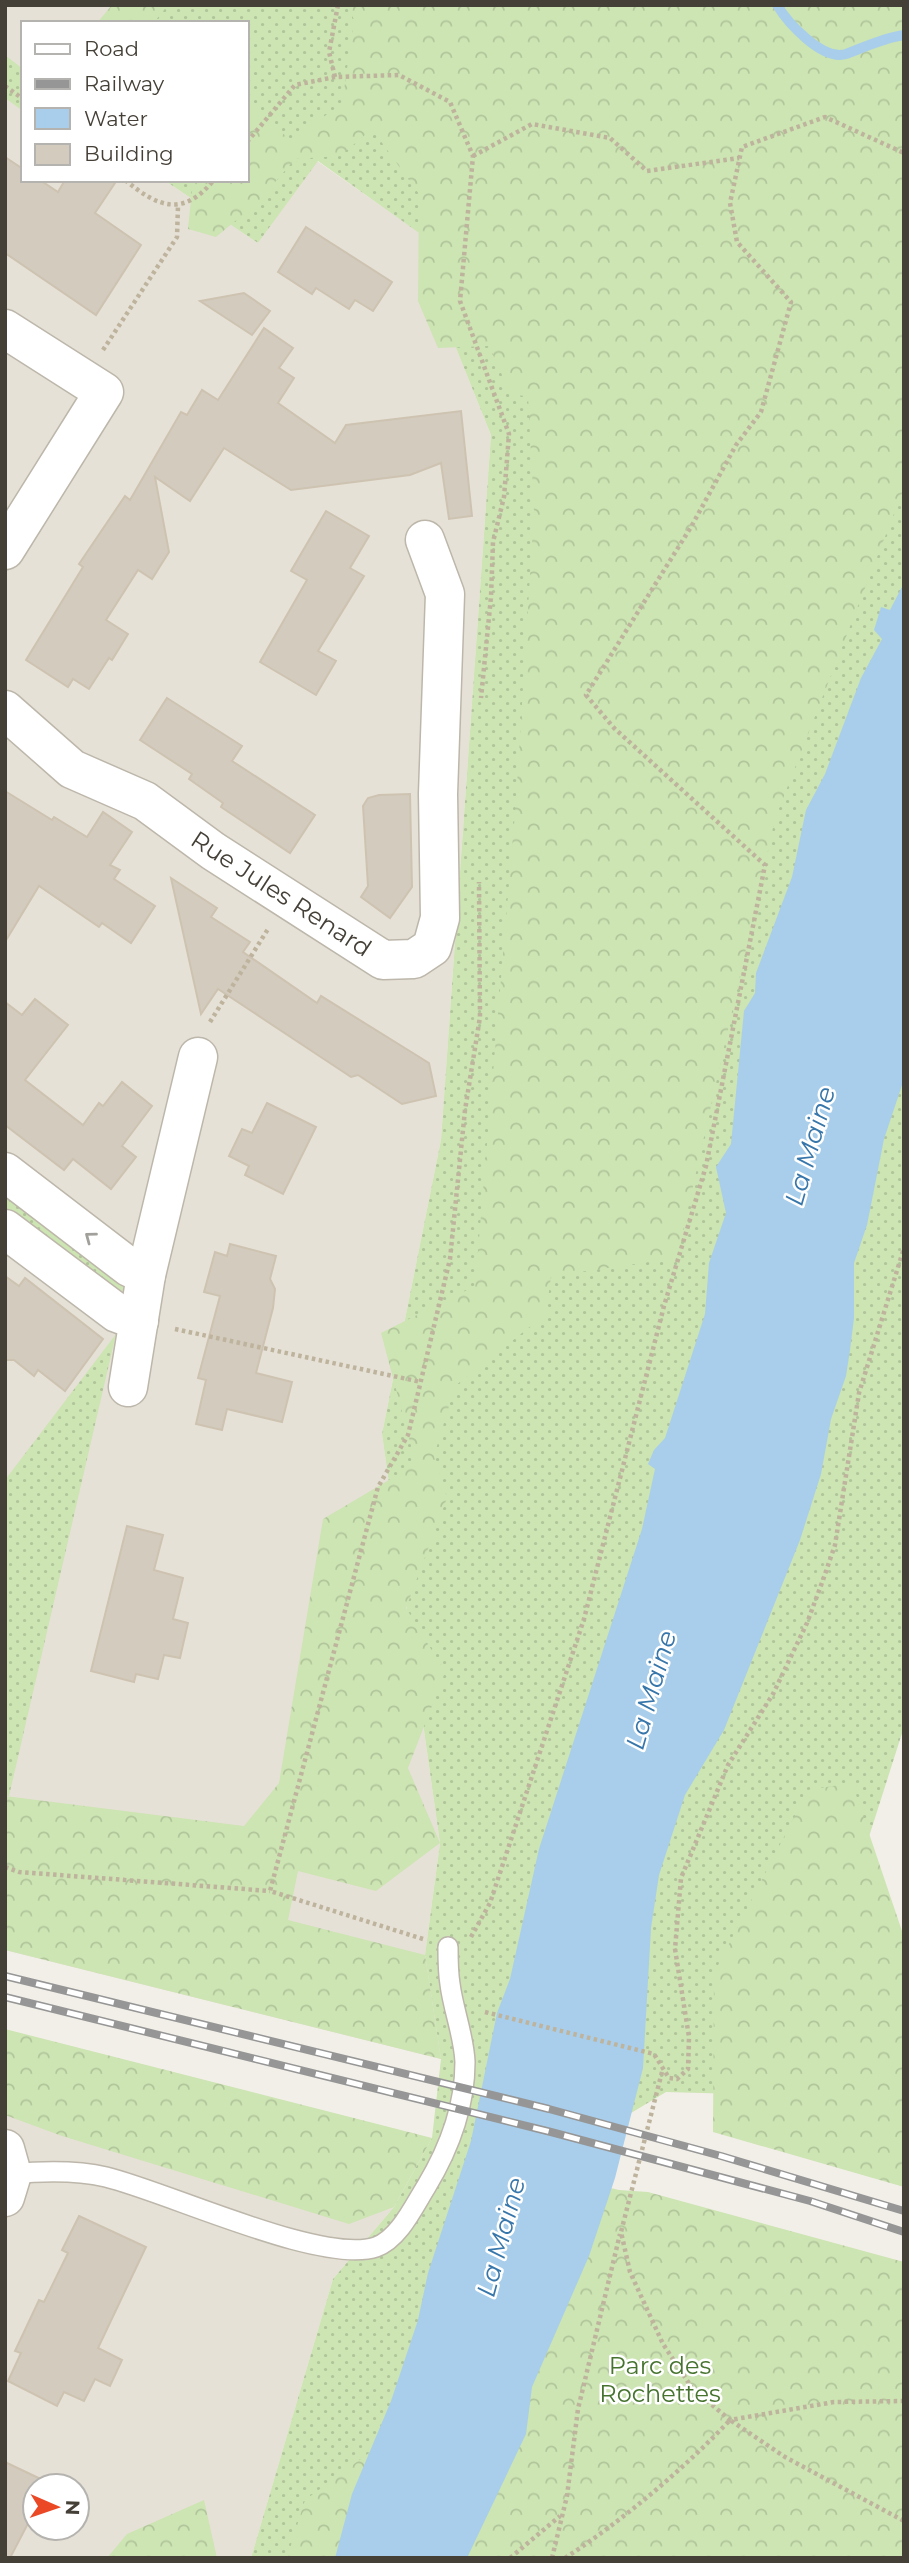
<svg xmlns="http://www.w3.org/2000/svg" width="909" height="2563" font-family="Montserrat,sans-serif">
<defs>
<pattern id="grass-dots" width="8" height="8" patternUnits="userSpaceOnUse" patternTransform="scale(1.75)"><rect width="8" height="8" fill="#cde4b3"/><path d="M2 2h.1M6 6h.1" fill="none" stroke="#b1c59b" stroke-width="1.8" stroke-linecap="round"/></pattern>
<pattern id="forest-crowns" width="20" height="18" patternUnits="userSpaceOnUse" patternTransform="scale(1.75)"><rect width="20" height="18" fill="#cde4b3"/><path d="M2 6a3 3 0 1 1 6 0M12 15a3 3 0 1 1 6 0" fill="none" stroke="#b1c59b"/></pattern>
</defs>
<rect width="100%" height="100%" fill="#f2efe8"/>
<!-- residential -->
<g fill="#e6e1d6" fill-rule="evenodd">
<path d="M5,5H145L132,23H23V180H164L258,243L317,161L437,245L450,333L491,435L441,1140L382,1434L440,1843L425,1955L441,2059L5,1950Z"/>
<path d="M5,2029L394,2207L333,2279L251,2558H5ZM35,2486H77V2528H35Z"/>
</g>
<!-- grass -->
<g fill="url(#grass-dots)">
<path d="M145,5H904V1727L844,1915L776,2095L666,2092L536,2170L416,2558H251L333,2279L394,2207L432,2138L441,2059L425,1955L440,1843L382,1434L441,1140L491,435L450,333L436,245L318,161L258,243L164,180H247V23H132Z"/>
<path d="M5,55L23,69V111L5,98Z"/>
<path d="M5,1186L128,1279L120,1297L5,1212Z"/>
<path d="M116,1334L9,1796H5V1480Z"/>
</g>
<!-- forest -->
<g fill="url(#forest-crowns)">
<path d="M112,5H168L156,20L160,23H97Z"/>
<path d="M348,5H904V488L775,819L677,1258L551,1276L546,1314L455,1386L434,1456L447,1498L406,1608L445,1672L408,1768L440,1843L376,1891L298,1871L288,1920L425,1955L441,2059L5,1950V1796L244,1826L279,1783L323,1519L416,1464L381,1333L475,1286L516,801L534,511L528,396L511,395L489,346L438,348L418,301L419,194L372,129L340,156L295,159L258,202L216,237L188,229L193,180H247V100L290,140L342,104L354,20Z"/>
<path d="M852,1783L904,1937V2187L713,2132L714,1973L808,1790Z"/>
<path d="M5,2029L432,2138L394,2207L349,2224L62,2136L5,2115Z"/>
<path d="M536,2170L619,2190L648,2192L904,2262V2558H419Z"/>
<path d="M369,2453L336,2558H287L305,2500Z"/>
<path d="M204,2500L217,2558H107L127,2534Z"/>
</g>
<!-- water -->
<path fill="#a8ceeb" d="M904,583V1079L884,1139L867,1225L854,1263V1318L850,1350L846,1376L831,1419L821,1474L800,1540L724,1730L685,1795L659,1875L651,1928L643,2068L615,2178L589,2256L532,2387L526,2434L467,2558H335L352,2494L391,2401L418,2320L428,2273L471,2141L497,2013L510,1979L539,1849L642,1529L655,1469L648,1464L654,1450L665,1438L705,1314L709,1263L726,1213L716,1167L731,1144L744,1011L755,993L756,973L792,877L806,810L825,774L861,678L882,639L874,630L881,607L890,610Z"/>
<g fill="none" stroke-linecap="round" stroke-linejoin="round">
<!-- stream -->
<path stroke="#a8ceeb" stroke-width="10" d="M777,5C788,23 822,61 846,54C865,47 883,38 904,35"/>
</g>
<!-- building -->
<g fill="#d3cbbe" stroke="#cec3b1" stroke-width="2">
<path d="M5,157L23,169V180H40L58,192L65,180H117L95,213L141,245L96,315L5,253Z"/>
<path d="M306,227L392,282L373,311L355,300L349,309L316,288L312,294L278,272Z"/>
<path d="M244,293L270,311L252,335L200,301Z"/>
<path d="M264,328L293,348L279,368L294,378L278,403L335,443L346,425L461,411L472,516L449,519L441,463L410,475L291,490L224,448L190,501L155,477L169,552L152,579L138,570L106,620L128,634L112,660L109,658L89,689L73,679L68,687L26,660L83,567L79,564L125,496L130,500L181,412L187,415L202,390L218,400Z"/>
<path d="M326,511L369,536L350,568L364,576L318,651L336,661L316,695L260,662L307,580L291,571Z"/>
<path d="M167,698L242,746L232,761L315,815L290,853L221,807L223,803L189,779L192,774L140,740Z"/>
<path d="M5,791L52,820L54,817L87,837L103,812L132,832L110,865L120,870L114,879L155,906L131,943L102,923L99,927L39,886L5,942Z"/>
<path d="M410,794L412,887L390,918L361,897L368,886L363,806L368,798L379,795Z"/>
<path d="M171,878L217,908L211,917L250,942L243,952L317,1003L321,996L429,1063L436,1096L402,1104L358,1075L351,1077L218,989L201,1014Z"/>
<path d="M35,999L68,1025L25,1080L83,1125L99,1103L103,1106L122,1082L152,1106L122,1146L136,1157L111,1189L73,1159L64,1170L5,1125V1002L22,1015Z"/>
<path d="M267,1103L316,1127L283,1194L245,1175L249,1166L229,1156L242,1129L252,1133Z"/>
<path d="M230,1244L276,1256L270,1279L275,1289L273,1308L256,1373L292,1382L282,1422L227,1409L222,1430L196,1424L206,1380L198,1378L220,1296L204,1292L215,1252L227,1256Z"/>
<path d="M5,1276L19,1286L25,1278L103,1339L65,1391L38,1370L34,1376L14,1360H5Z"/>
<path d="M127,1526L163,1535L154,1570L183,1578L173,1619L188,1623L180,1658L164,1655L158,1679L136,1674L134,1682L91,1671Z"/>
<path d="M79,2216L146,2247L98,2348L122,2360L110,2386L95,2379L84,2401L64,2392L57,2406L8,2381L21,2353L15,2351L39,2300L44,2302L68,2253L62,2250Z"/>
<path d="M5,2462L49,2483L47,2486H35V2510L10,2558H5Z"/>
</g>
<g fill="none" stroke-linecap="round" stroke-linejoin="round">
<!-- service casing -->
<g stroke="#bdb7ab" stroke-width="22">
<path id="service" d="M12,2174C43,2171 75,2170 106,2177C168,2192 322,2265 376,2247C399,2239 414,2206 426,2187C449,2149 465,2107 465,2062C464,2036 453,2009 450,1984C448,1972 448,1959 448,1947"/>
</g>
<!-- minor casing -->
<g stroke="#bdb7ab" stroke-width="41">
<g id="minor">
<path d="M5,329L104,392L5,550"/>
<path d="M5,710L72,769L145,801L213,851L383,960L414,959L432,947L440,918L438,794L445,594L425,540"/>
<path d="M5,1172L129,1267L146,1275"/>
<path d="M5,1229L117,1313L139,1321"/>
<path d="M128,1387L146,1275L198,1057"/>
<path d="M5,2149L12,2174L5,2197"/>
</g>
</g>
<!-- path -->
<g stroke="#beb39d" stroke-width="4.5" stroke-dasharray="3.5 3.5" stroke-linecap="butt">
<path d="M335,77L329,52L338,5"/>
<path d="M5,86L23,99"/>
<path d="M247,142L295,85L335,77L399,75L450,102L473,156L460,301L509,434L504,497L493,542L491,597L481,698"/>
<path d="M473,156L532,124L610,138L647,171L739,158"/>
<path d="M125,180C159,208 183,217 214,180"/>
<path d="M103,350L177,237L178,205"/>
<path d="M210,1022L268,929"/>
<path d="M175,1329L421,1382"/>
<path d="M5,1867L19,1872L270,1891"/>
<path d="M471,1937L490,1903L584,1619L664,1306L706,1166L765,865L614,728L586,695L691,527L736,445L761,412L791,302L737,242L730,203L742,147L825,117L904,153"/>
<path d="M423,1939L270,1891L378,1487L408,1435L450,1259L465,1110L480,1017L479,882"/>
<path d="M485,2012L654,2054L669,2078L677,2079L688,2069L689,2037L675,1949L681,1878L728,1765L773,1694L807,1623L823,1580L835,1545L859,1393L904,1248"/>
<path d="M662,2072L621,2232L630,2272L663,2344L692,2388L730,2420L834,2402L904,2401"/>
<path d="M510,2558L560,2516"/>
<path d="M552,2558L567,2496L578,2409L620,2234"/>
<path d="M565,2558C622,2521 684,2469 730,2420L785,2457L904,2521"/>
</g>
<!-- service -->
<use href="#service" stroke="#fff" stroke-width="19"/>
<!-- minor -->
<use href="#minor" stroke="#fff" stroke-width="38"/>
<!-- rail casing -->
<g stroke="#969696" stroke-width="8">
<g id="rail">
<path d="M5,1976L549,2109L721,2156L904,2211"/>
<path d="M5,1997L551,2132L810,2201L904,2232"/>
</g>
</g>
<!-- rail -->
<use href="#rail" stroke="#fff" stroke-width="5" stroke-dasharray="16" stroke-linecap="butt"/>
</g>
<!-- one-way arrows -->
<defs><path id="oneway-chevron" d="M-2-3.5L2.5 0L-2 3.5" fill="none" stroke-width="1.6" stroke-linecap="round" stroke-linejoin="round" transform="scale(1.75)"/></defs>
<use stroke="#a2a09b" href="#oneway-chevron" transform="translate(90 1237) rotate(-143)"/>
<g text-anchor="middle" stroke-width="5" stroke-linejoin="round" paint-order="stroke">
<!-- street labels -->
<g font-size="24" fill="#454037" stroke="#fff">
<text transform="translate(281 894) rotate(33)" y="8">Rue Jules Renard</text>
</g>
<!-- park labels -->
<g font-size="24" fill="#46732e" stroke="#fff">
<text x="660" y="2374">Parc des<tspan x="660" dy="28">Rochettes</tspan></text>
</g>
<!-- water labels -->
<g font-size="26" font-style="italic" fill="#3776aa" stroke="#fff">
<text transform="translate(810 1146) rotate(-74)" y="9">La Maine</text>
<text transform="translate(651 1690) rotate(-74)" y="9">La Maine</text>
<text transform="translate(501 2237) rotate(-75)" y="9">La Maine</text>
</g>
</g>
<!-- border -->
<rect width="909" height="2563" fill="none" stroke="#454037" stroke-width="14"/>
<!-- legend -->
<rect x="21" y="21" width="228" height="161" fill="#ffffff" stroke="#b5b3af" stroke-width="2"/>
<rect x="35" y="44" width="35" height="10" fill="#ffffff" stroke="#b5b3af" stroke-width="2"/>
<text x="84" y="56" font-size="21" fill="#454037">Road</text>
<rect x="35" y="79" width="35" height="10" fill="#969696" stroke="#b5b3af" stroke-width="2"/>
<text x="84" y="91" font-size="21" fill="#454037">Railway</text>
<rect x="35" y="108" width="35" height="21" fill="#a8ceeb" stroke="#b5b3af" stroke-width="2"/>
<text x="84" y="126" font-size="21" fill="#454037">Water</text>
<rect x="35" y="144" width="35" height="21" fill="#d3cbbe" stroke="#b5b3af" stroke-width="2"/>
<text x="84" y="161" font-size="21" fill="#454037">Building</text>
<!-- north arrow -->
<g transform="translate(56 2507) rotate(92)"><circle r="33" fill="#ffffff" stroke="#b5b3af" stroke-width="2"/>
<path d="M0-5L12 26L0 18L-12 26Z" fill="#eb4926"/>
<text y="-10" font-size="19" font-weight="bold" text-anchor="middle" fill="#454037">N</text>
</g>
</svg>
